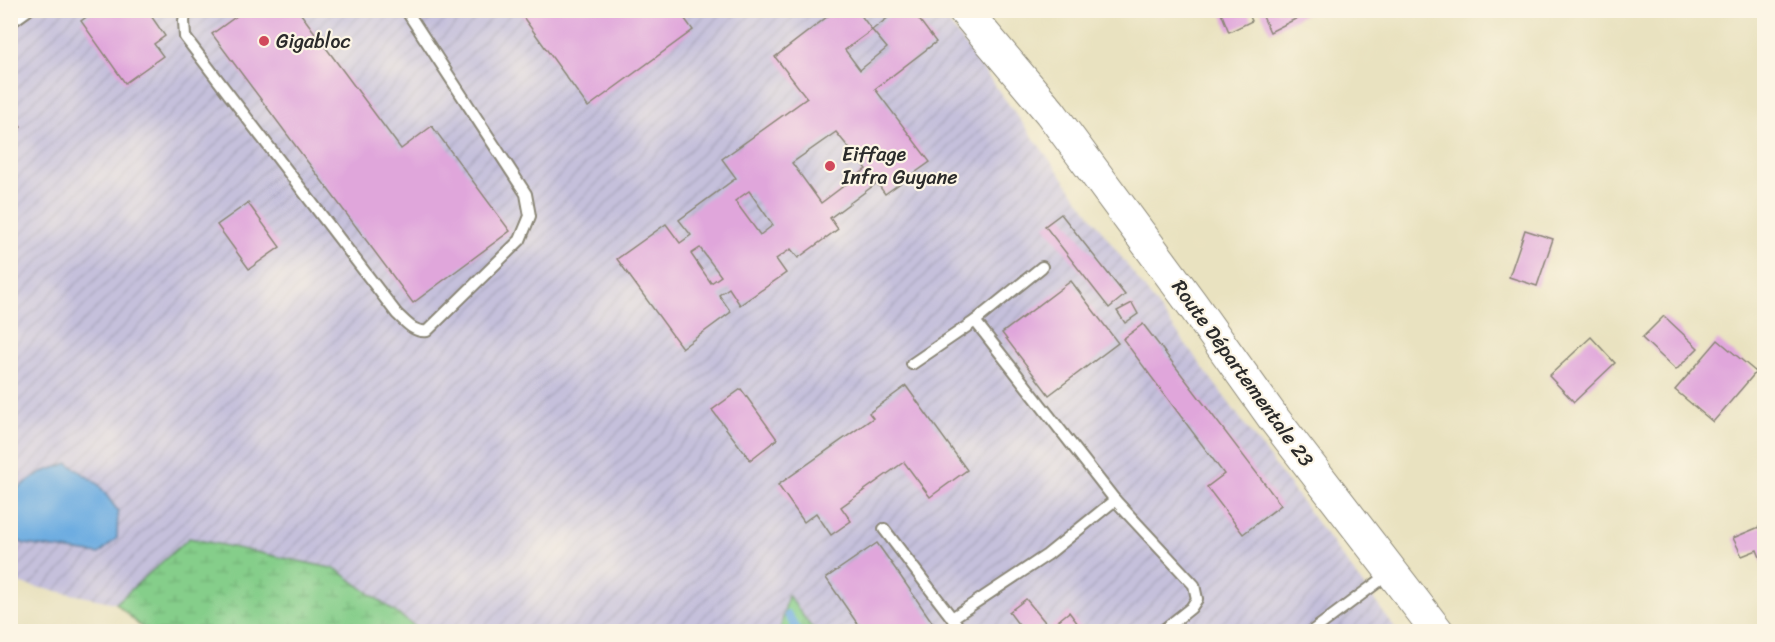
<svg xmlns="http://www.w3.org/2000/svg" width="1775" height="642" font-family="Sriracha,sans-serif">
<defs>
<pattern id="industrial-furrows" width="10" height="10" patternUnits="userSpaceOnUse" patternTransform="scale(1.5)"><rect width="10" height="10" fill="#c5c0db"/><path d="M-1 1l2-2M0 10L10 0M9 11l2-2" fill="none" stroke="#a9a5bc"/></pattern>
<pattern id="wetland-marsh" width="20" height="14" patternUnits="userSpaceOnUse" patternTransform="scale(1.5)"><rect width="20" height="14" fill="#85ce8a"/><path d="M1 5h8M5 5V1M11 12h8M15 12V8" fill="none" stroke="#73b177"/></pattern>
</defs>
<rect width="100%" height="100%" fill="#fcf5e5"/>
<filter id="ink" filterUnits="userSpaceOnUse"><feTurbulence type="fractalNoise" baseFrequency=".0167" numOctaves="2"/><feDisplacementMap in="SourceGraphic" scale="12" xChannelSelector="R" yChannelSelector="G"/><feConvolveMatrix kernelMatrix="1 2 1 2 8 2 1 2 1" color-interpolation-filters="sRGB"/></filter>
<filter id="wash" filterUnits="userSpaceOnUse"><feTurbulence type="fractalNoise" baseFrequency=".008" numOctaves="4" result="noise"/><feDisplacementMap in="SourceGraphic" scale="24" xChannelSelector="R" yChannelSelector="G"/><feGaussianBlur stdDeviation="1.35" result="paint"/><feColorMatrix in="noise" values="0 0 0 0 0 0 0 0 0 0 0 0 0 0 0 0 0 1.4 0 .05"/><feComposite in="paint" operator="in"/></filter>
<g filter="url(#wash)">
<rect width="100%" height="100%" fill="#e9e2c0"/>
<!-- industrial -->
<path fill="url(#industrial-furrows)" d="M10,11H940L1397,631H814L788,595L780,631H421L336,569L189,538L116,603L11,582Z"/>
<!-- wetland -->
<g fill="url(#wetland-marsh)" stroke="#587c5a" stroke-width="1.5">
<path d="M189,538L336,569L421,631H145L116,603Z"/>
<path d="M788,595L814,631H780Z"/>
</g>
<!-- water -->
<path fill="#6eade1" stroke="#4c6c86" stroke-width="1.5" d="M68,463L99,485L118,511L117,538L99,554L25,544L11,538V493L40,473Z"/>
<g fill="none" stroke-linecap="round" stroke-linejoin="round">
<!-- stream -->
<path stroke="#6eade1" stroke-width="8" d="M788,615L799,632"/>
</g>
<g id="blocks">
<!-- building -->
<g fill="#e0a6db" fill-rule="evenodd">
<path d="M96,10H147L165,36L154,44L163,56L125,83L81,21Z"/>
<path d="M245,10H298L401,149L432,126L510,231L413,303L212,34Z"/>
<path d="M518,10H688L682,15L693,30L588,107Z"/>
<path d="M836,10H857L872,30L845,50L860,70L887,48L872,30L898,10H912L936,42L875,89L930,162L885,194L877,183L830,218L838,229L798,258L791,249L776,259L786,273L740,305L729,288L719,295L731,312L682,348L617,259L666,224L680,243L691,235L679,220L736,178L722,159L807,98L775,57ZM836,132L866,169L821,203L792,163ZM749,191L773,225L760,235L735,201ZM700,248L721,276L711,283L691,254Z"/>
<path d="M1220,10H1247L1252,21L1229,32Z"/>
<path d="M1260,10H1313L1270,32Z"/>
<path d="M10,113L21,127L10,135Z"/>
<path d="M248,203L280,247L249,269L217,225Z"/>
<path d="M1061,214L1125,295L1109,308L1045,226Z"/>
<path d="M1525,230L1553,239L1537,286L1509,277Z"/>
<path d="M1071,281L1118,343L1049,395L1002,333Z"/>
<path d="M1132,303L1138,314L1125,323L1117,311Z"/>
<path d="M1664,316L1698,348L1676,370L1642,338Z"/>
<path d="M1143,324L1281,505L1243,534L1207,487L1224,474L1123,339Z"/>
<path d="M1591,337L1615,363L1574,402L1549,376Z"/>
<path d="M1718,340L1756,372L1713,422L1675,390Z"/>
<path d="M906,386L967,470L930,497L904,462L841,507L851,521L831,535L816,513L804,522L778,485L873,418L869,413Z"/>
<path d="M741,389L777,439L750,460L712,410Z"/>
<path d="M1764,525V567L1757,550L1742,556L1733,538Z"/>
<path d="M877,543L899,574L939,632H863L826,578Z"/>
<path d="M1026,599L1045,622L1033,632H1024L1009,612Z"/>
<path d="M1069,612L1084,632H1044Z"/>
</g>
</g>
</g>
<g filter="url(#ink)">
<use href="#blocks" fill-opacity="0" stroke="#8a8676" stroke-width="1.5"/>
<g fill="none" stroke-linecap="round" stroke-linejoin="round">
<!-- service casing -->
<g stroke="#8a8676" stroke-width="14">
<g id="service">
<path d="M186,10L184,21L185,37L397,314C406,322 414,333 427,331L520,240L530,216L526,194L406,10"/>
<path d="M10,23L28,10"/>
<path d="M975,321L1115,500"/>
<path d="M912,364L975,321L1042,267"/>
<path d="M884,529L952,618"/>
<path d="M962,632L952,618L1047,555L1115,500L1194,585L1197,599L1191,608L1161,632"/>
<path d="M1311,632L1390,573"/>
</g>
</g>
<!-- primary casing -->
<g stroke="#8a8676" stroke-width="34">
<path id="primary" d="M964,10L1050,112L1192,304L1274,419L1438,632"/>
</g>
<!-- service -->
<use href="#service" stroke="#fff" stroke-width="10"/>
<!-- primary -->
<use href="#primary" stroke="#fff" stroke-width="32"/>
</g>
</g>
<!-- markers -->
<g fill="#d1495b" stroke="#fcf5e5" stroke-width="2">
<circle cx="264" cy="41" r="6"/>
<circle cx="830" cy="166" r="6"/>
</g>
<g text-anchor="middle" stroke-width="4.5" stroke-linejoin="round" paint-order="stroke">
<!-- poi labels -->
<g font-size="20" fill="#2b2b2b" stroke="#fcf5e5" text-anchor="start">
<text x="276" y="48">Gigabloc</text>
<text x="842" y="161">Eiffage<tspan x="842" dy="23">Infra Guyane</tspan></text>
</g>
<!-- street labels -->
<g font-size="20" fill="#2b2b2b" stroke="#fcf5e5">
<text transform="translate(1243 373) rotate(54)" y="7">Route Départementale 23</text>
</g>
</g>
<!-- margin -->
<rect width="1775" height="642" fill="none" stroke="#fcf5e5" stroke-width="36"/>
</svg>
